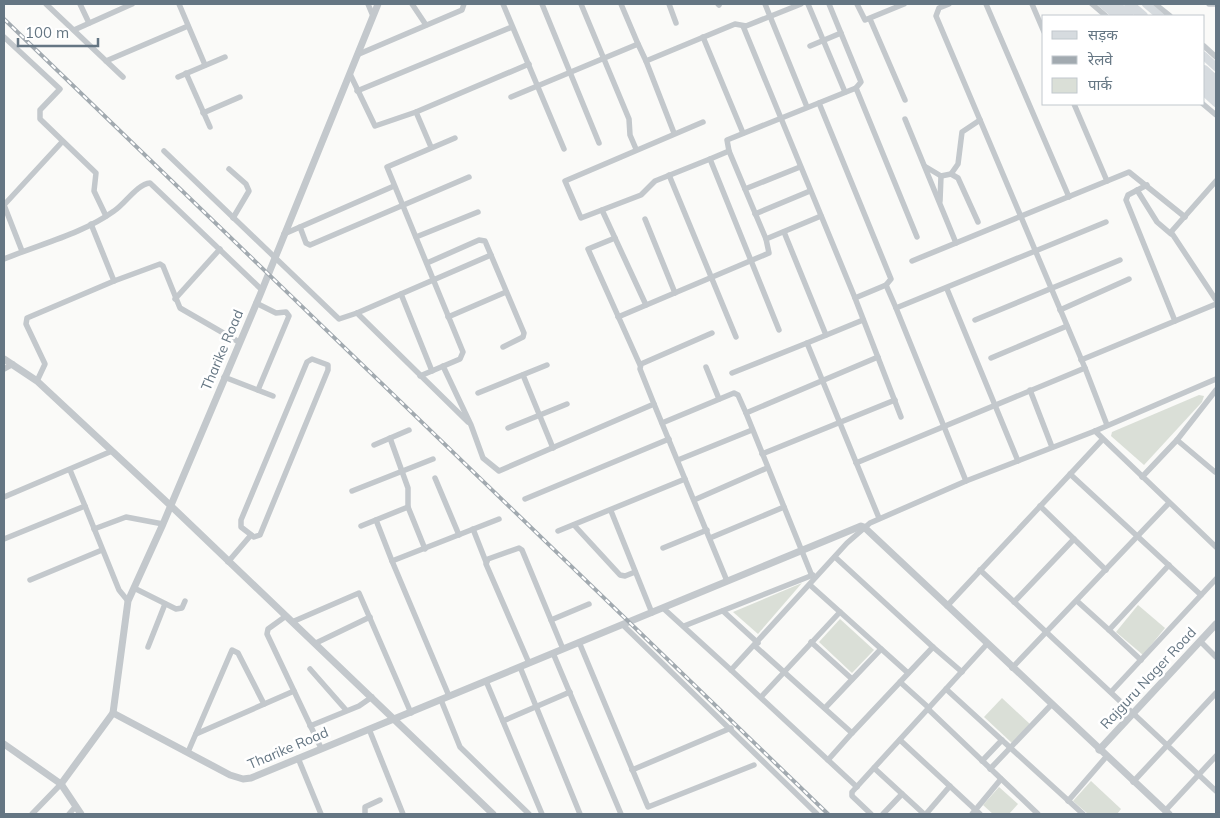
<svg xmlns="http://www.w3.org/2000/svg" width="1220" height="818" font-family="Mulish,'Noto Sans Devanagari',sans-serif">
<rect width="100%" height="100%" fill="#fafaf8"/>
<!-- green -->
<g fill="#dadfd7">
<path d="M1199,395L1204,396L1202,402L1144,465L1111,436L1112,432Z"/>
<path d="M802,583L758,634L733,612Z"/>
<path d="M1138,605L1165,628L1143,655L1116,632Z"/>
<path d="M840,619L874,650L852,673L819,642Z"/>
<path d="M1002,698L1031,725L1013,744L984,717Z"/>
<path d="M1091,781L1121,809L1117,814H1088L1073,801Z"/>
<path d="M999,787L1018,804L1009,814H993L983,805Z"/>
</g>
<g fill="none" stroke-linecap="round" stroke-linejoin="round">
<!-- minor -->
<g stroke="#c3c8cc" stroke-width="5.5">
<path d="M46,4L123,77"/>
<path d="M80,4L89,23"/>
<path d="M179,4L205,65"/>
<path d="M368,4L373,16"/>
<path d="M412,4L426,25"/>
<path d="M503,4L564,149"/>
<path d="M542,4L599,143"/>
<path d="M581,4L629,119L630,135L636,149"/>
<path d="M621,4L638,44"/>
<path d="M669,4L676,23"/>
<path d="M718,4L719,5"/>
<path d="M765,4L807,107"/>
<path d="M808,4L845,92"/>
<path d="M829,4L861,82L856,88"/>
<path d="M857,4L865,20L904,4"/>
<path d="M949,4L939,8L936,16L1085,368L1107,425"/>
<path d="M986,4L1069,197"/>
<path d="M1032,4L1044,32"/>
<path d="M1092,4L1106,16"/>
<path d="M1155,4L1170,16"/>
<path d="M1209,4H1216"/>
<path d="M870,19L905,100"/>
<path d="M743,26L855,298"/>
<path d="M74,30L132,4"/>
<path d="M4,37L60,89L40,110V119L96,173L94,191L106,216"/>
<path d="M703,37L743,133"/>
<path d="M810,46L841,33"/>
<path d="M1204,46L1216,57"/>
<path d="M359,54L462,10L464,4"/>
<path d="M106,61L188,26"/>
<path d="M646,61L674,133"/>
<path d="M186,73L210,127"/>
<path d="M350,74L375,126L416,112L529,64"/>
<path d="M178,77L225,57"/>
<path d="M357,91L512,27"/>
<path d="M511,97L638,44L646,61L735,24L746,26L801,4"/>
<path d="M819,103L891,279L886,285L855,298L901,417"/>
<path d="M1074,104L1107,181"/>
<path d="M1203,104L1216,115"/>
<path d="M416,112L431,147"/>
<path d="M203,113L240,97"/>
<path d="M905,119L956,243"/>
<path d="M703,122L565,181L581,218L641,195L655,181L710,159"/>
<path d="M164,151L339,319L357,313L491,255"/>
<path d="M729,151L710,159L779,330"/>
<path d="M926,167L941,176L951,174L958,164L962,132L980,120"/>
<path d="M229,169L246,184L249,191L233,218"/>
<path d="M951,174L958,178L978,222"/>
<path d="M669,175L736,337"/>
<path d="M1216,181L1171,232L1216,300"/>
<path d="M1147,185L1128,195L1126,200L1175,321"/>
<path d="M745,189L800,167"/>
<path d="M1137,190L1157,222L1171,234"/>
<path d="M940,201L941,176"/>
<path d="M4,205L62,142"/>
<path d="M4,205L22,251"/>
<path d="M602,210L646,305"/>
<path d="M755,214L810,191"/>
<path d="M645,219L675,293"/>
<path d="M91,224L114,281L160,264L163,266L180,308L239,342"/>
<path d="M300,227L306,243L310,245L469,177"/>
<path d="M784,232L826,335"/>
<path d="M284,234L394,186"/>
<path d="M416,237L478,212"/>
<path d="M615,238L588,249L640,365"/>
<path d="M766,239L821,216"/>
<path d="M4,259C40,244 82,234 114,211C125,204 137,184 150,183L262,290"/>
<path d="M912,261L1129,172L1185,217"/>
<path d="M427,263L479,240L485,241L524,333L523,337L503,347"/>
<path d="M886,285L896,308"/>
<path d="M947,289L1018,461"/>
<path d="M401,294L432,371"/>
<path d="M175,299L220,249"/>
<path d="M256,303L276,313L286,312L289,316L258,390"/>
<path d="M1060,310L1129,279"/>
<path d="M357,313L468,422"/>
<path d="M448,317L506,292"/>
<path d="M618,317L769,253L766,239L729,151L727,140L856,88L917,237"/>
<path d="M975,320L1120,260"/>
<path d="M807,343L863,320"/>
<path d="M991,358L1067,326"/>
<path d="M312,359L328,365V370L260,535L254,537L241,527V520L307,362Z"/>
<path d="M1081,360L1216,304"/>
<path d="M443,366L471,425L483,458L499,471L654,404L640,369L641,364L712,333"/>
<path d="M706,367L719,399"/>
<path d="M4,369L13,364"/>
<path d="M732,373L807,343L879,518"/>
<path d="M523,375L553,448"/>
<path d="M420,376L460,359L463,352L387,167L455,138"/>
<path d="M224,377L273,396"/>
<path d="M37,381L45,364L26,324L27,318L114,281"/>
<path d="M1030,390L1052,447"/>
<path d="M1216,390L1177,440L1215,472L1216,471"/>
<path d="M478,393L547,365"/>
<path d="M654,404L727,581"/>
<path d="M662,423L734,393L738,395L746,413"/>
<path d="M508,428L567,404"/>
<path d="M1095,431L1216,547"/>
<path d="M390,438L408,488V507"/>
<path d="M374,445L409,430"/>
<path d="M762,454L895,400"/>
<path d="M678,460L752,430"/>
<path d="M856,463L1085,368"/>
<path d="M1070,474L1201,595"/>
<path d="M1142,477L1177,440"/>
<path d="M435,478L459,535"/>
<path d="M966,481L896,308L1106,222"/>
<path d="M352,491L433,459"/>
<path d="M4,497L112,451"/>
<path d="M525,499L669,439"/>
<path d="M694,500L767,468"/>
<path d="M85,506L119,590L128,601"/>
<path d="M1040,506L1106,570"/>
<path d="M611,511L652,613"/>
<path d="M376,520L392,561L499,519"/>
<path d="M574,525L620,575L625,576L635,572"/>
<path d="M361,526L408,507L425,549"/>
<path d="M94,529L126,517L163,524"/>
<path d="M473,529L486,562"/>
<path d="M558,531L685,479"/>
<path d="M710,538L784,507"/>
<path d="M4,539L85,506L70,470"/>
<path d="M663,548L707,530"/>
<path d="M835,557L933,647"/>
<path d="M392,561L449,696"/>
<path d="M228,562L251,535"/>
<path d="M980,570L1216,791"/>
<path d="M812,576L746,413L878,357"/>
<path d="M30,580L102,550"/>
<path d="M810,585L908,673"/>
<path d="M134,588L176,609L182,608L185,601"/>
<path d="M1077,601L1109,630"/>
<path d="M1014,602L1074,539"/>
<path d="M947,606L1102,440"/>
<path d="M663,608L731,670"/>
<path d="M723,611L758,643"/>
<path d="M286,616L268,629L267,634L321,748"/>
<path d="M551,620L589,604"/>
<path d="M292,622L359,593L411,713"/>
<path d="M623,625L817,814"/>
<path d="M684,626L813,575"/>
<path d="M1200,641L1216,657"/>
<path d="M579,642L648,807L754,765"/>
<path d="M811,642L852,679"/>
<path d="M316,643L370,617"/>
<path d="M755,646L852,733L933,647L962,672"/>
<path d="M148,647L165,604"/>
<path d="M553,653L621,814"/>
<path d="M1141,660L1109,630L1169,565"/>
<path d="M529,663L486,564L488,559L519,548L522,550L563,649"/>
<path d="M520,667L580,814"/>
<path d="M1012,668L1169,503"/>
<path d="M310,669L346,710"/>
<path d="M486,681L542,814"/>
<path d="M900,682L929,708"/>
<path d="M946,689L1083,814"/>
<path d="M1111,692L1216,579"/>
<path d="M761,697L840,612"/>
<path d="M441,700L460,747L529,814"/>
<path d="M825,708L881,649"/>
<path d="M928,709L1038,814"/>
<path d="M503,721L570,692"/>
<path d="M310,726L359,706L372,697"/>
<path d="M369,729L403,814"/>
<path d="M196,734L294,691"/>
<path d="M900,740L980,814"/>
<path d="M188,752L232,650L238,653L264,704"/>
<path d="M298,758L321,814"/>
<path d="M828,760L852,733"/>
<path d="M982,761L1002,740"/>
<path d="M874,768L924,814"/>
<path d="M990,769L1051,705"/>
<path d="M632,770L731,728"/>
<path d="M1133,782L1216,693"/>
<path d="M857,787L731,670L847,543L870,523L966,481L1095,431L1216,379"/>
<path d="M1068,801L1106,757"/>
<path d="M1165,811L1216,756"/>
<path d="M32,814L61,784"/>
<path d="M69,814L76,806"/>
<path d="M365,814V807L380,800"/>
<path d="M871,814L852,796V792L987,644"/>
<path d="M883,814L902,794"/>
<path d="M926,814L950,786"/>
<path d="M972,814L1001,779"/>
</g>
<!-- tertiary -->
<g stroke="#c3c8cc" stroke-width="7">
<path d="M4,359L37,381L171,506L493,814"/>
<path d="M113,713L128,601L163,524L260,295L378,4"/>
<path d="M4,744L61,784L81,814"/>
<path d="M1099,750L1216,624"/>
<path d="M61,784L113,713L230,775L243,779L251,778L861,526L864,527L1169,814"/>
</g>
<!-- secondary -->
<g stroke="#d6dbdf" stroke-width="8">
<path d="M1102,4L1117,16"/>
<path d="M1146,4L1160,16"/>
<path d="M1204,56L1216,67"/>
<path d="M1204,92L1216,103"/>
</g>
<!-- trunk -->
<g stroke="#d6dbdf" stroke-width="10">
<path d="M1114,4L1129,16"/>
<path d="M1129,4L1143,16"/>
<path d="M1204,70L1216,81"/>
<path d="M1204,82L1216,93"/>
</g>
<!-- rail casing -->
<g stroke="#a2aab0" stroke-width="4">
<path id="rail" d="M4,19L828,814"/>
</g>
<!-- rail -->
<use href="#rail" stroke="#fff" stroke-width="2" stroke-dasharray="5.5" stroke-linecap="butt"/>
</g>
<g text-anchor="middle" stroke-width="5" stroke-linejoin="round" paint-order="stroke">
<!-- street labels -->
<g font-size="14" fill="#657683" stroke="#fff">
<text transform="translate(222 350) rotate(-67)" y="5">Tharike Road</text>
<text transform="translate(1148 678) rotate(-47)" y="5">Rajguru Nager Road</text>
<text transform="translate(288 748) rotate(-23)" y="5">Tharike Road</text>
</g>
</g>
<!-- border -->
<rect width="1220" height="818" fill="none" stroke="#657683" stroke-width="10"/>
<!-- legend -->
<rect x="1042" y="15" width="162" height="90" fill="#ffffff" stroke="#c1c8cd"/>
<rect x="1052" y="31" width="25" height="8" fill="#d6dbdf" stroke="#c1c8cd"/>
<text x="1088" y="40" font-size="15" fill="#657683">सड़क</text>
<rect x="1052" y="56" width="25" height="8" fill="#a2aab0" stroke="#c1c8cd"/>
<text x="1088" y="65" font-size="15" fill="#657683">रेलवे</text>
<rect x="1052" y="78" width="25" height="15" fill="#dadfd7" stroke="#c1c8cd"/>
<text x="1088" y="90" font-size="15" fill="#657683">पार्क</text>
<!-- scale -->
<path d="M18 38v8h80v-8" fill="none" stroke="#657683" stroke-width="2.5"/>
<text x="25" y="38" font-size="15" fill="#657683" stroke="#ffffff" stroke-width="4" paint-order="stroke">100 m</text>
</svg>
